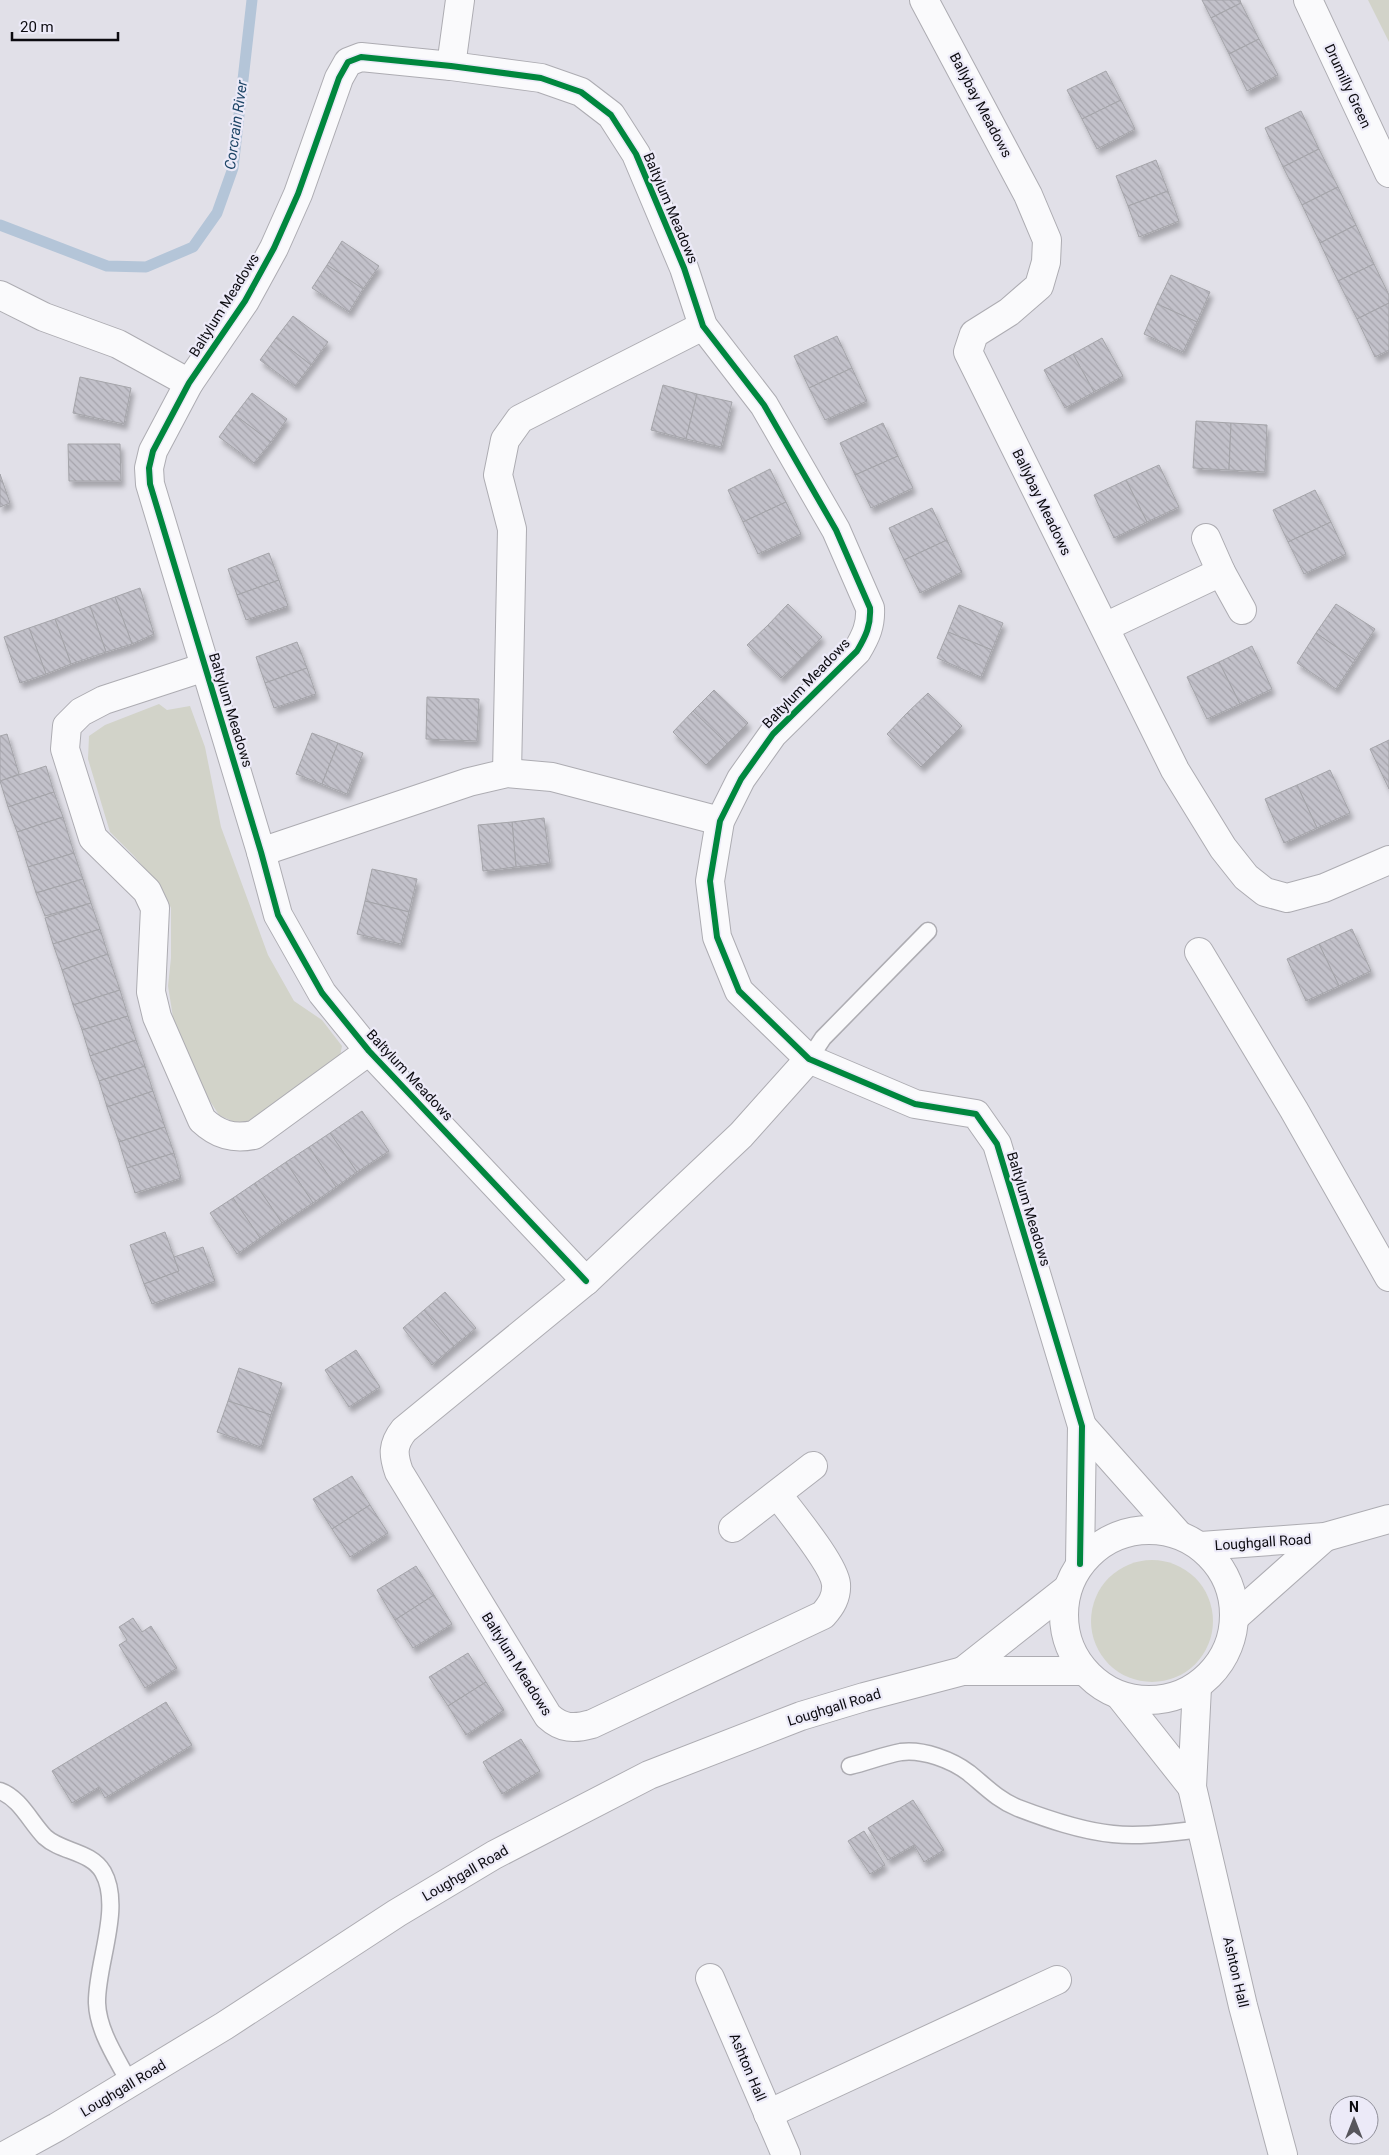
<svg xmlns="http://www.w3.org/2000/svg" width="1389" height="2155" font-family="Roboto,sans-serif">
<defs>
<pattern id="building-back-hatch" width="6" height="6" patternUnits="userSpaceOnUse" patternTransform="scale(1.25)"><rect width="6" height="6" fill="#c2c1ca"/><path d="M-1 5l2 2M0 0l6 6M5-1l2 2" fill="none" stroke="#a6a4ac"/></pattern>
<filter id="shadow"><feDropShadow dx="3" dy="5.5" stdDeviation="2.5" flood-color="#0004"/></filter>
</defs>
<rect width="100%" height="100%" fill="#e1e0e8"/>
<!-- green -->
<g fill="#d2d3c9">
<path d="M1368,0H1389V42Z"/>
<path d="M159,704L167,710L190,706L205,747L221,827L268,955L294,1001L322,1020L342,1046L339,1061L256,1122L238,1124L219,1115L199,1084L176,1036L168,986L171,958V908L162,889L134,856L110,832L88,759L89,736L105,725Z"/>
<circle cx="1152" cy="1621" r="61"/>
</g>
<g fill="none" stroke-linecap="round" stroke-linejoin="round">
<!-- stream -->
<path stroke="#b4c5d8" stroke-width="11" d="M0,225L107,266L146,267L193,247L217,213L233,168L252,0"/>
</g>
<!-- building -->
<g fill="url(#building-back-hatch)" stroke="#a4a4a9" filter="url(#shadow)">
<path d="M1202,0H1240L1241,3L1211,18Z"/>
<path d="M1241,3L1259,39L1229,54L1211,18Z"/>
<path d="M1259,39L1278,75L1247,91L1229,54Z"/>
<path d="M1106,71L1121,100L1082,119L1067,90Z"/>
<path d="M1121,100L1135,129L1097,149L1082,119Z"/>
<path d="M1301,111L1319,149L1283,167L1265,128Z"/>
<path d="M1319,149L1338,187L1302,205L1283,167Z"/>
<path d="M1156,160L1168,191L1128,206L1116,176Z"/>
<path d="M1338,187L1356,225L1320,243L1302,205Z"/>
<path d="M1168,191L1179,221L1139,237L1128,206Z"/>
<path d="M1356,225L1374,264L1338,281L1320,243Z"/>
<path d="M342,241L379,266L363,289L327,265Z"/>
<path d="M1374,264L1389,295V303L1357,319L1338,281Z"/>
<path d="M327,265L363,289L349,312L312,288Z"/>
<path d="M1171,275L1210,292L1197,322L1157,304Z"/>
<path d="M1389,303V350L1375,357L1357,319Z"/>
<path d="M1157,304L1197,322L1183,352L1144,334Z"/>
<path d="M293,316L328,342L311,365L276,338Z"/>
<path d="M837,336L852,368L809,388L794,356Z"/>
<path d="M276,338L311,365L295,386L260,360Z"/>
<path d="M1102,338L1123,376L1094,392L1073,354Z"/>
<path d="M1073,354L1094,392L1065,408L1044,370Z"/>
<path d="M852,368L867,401L825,420L809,388Z"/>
<path d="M80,377L131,388L124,424L73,413Z"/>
<path d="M663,385L697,394L686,439L651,430Z"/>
<path d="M252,393L287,419L271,442L235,415Z"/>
<path d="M697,394L732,402L721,447L686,439Z"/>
<path d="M235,415L271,442L254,463L219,437Z"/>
<path d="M1196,421L1231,423L1229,470L1193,468Z"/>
<path d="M883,423L898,456L855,475L840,443Z"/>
<path d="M1231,423L1267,425L1265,472L1229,470Z"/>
<path d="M68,444H120L121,481H69Z"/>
<path d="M898,456L913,488L871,508L855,475Z"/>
<path d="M1159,465L1179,507L1147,522L1126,480Z"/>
<path d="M770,469L786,502L743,522L728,490Z"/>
<path d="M0,474L10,503L0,507Z"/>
<path d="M1126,480L1147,522L1114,538L1094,495Z"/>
<path d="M1315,490L1331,522L1288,542L1273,510Z"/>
<path d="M786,502L801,534L758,554L743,522Z"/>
<path d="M932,508L947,540L904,560L889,528Z"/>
<path d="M1331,522L1346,554L1304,574L1288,542Z"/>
<path d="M947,540L962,572L920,593L904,560Z"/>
<path d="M269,553L279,580L237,595L228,569Z"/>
<path d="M279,580L288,606L246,620L237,595Z"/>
<path d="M140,588L154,634L132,644L115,597Z"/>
<path d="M115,597L132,644L106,652L90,606Z"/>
<path d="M788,604L822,637L802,658L768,625Z"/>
<path d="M1336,604L1375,629L1355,660L1316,633Z"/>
<path d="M959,605L1003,623L992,650L948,632Z"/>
<path d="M90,606L106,652L71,664L55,619Z"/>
<path d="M55,619L71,664L46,674L29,628Z"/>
<path d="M768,625L802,658L781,678L747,645Z"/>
<path d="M29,628L46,674L20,683L4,637Z"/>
<path d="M948,632L992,650L981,677L937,658Z"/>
<path d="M1316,633L1355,660L1336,689L1297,663Z"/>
<path d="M297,642L307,668L265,683L256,657Z"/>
<path d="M1252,646L1272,689L1240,704L1219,662Z"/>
<path d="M1219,662L1240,704L1207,719L1187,677Z"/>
<path d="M307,668L316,694L274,708L265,683Z"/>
<path d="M714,690L748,723L727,744L693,711Z"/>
<path d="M928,693L962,726L941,747L907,713Z"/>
<path d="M427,697L479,699L477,741L426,739Z"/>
<path d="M693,711L727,744L706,765L673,732Z"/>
<path d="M907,713L941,747L921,767L887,734Z"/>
<path d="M312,733L338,743L322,784L296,774Z"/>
<path d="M7,734L19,774L0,781V736Z"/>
<path d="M1389,740V789L1370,749Z"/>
<path d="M338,743L363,753L347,794L322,784Z"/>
<path d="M46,766L54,792L8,807L0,781Z"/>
<path d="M1330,770L1350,813L1317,828L1297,785Z"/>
<path d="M1297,785L1317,828L1284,843L1265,799Z"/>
<path d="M54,792L63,817L17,832L8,807Z"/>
<path d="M63,817L74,853L28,867L17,832Z"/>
<path d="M544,818L550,863L516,867L512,822Z"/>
<path d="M512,822L516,867L483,871L478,825Z"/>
<path d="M74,853L83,879L36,893L28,867Z"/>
<path d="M372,869L417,879L409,912L365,901Z"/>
<path d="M83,879L91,903L45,916L36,893Z"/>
<path d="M365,901L409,912L401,944L357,934Z"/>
<path d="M91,903L100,929L53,944L45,918Z"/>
<path d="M100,929L108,954L62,970L53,944Z"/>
<path d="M1352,929L1371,971L1339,986L1319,944Z"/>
<path d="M1319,944L1339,986L1306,1001L1287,959Z"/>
<path d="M108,954L120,990L73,1005L62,970Z"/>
<path d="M120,990L128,1016L82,1030L73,1005Z"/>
<path d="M128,1016L136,1040L90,1056L82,1030Z"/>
<path d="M136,1040L145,1066L99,1081L90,1056Z"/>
<path d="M145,1066L153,1091L107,1107L99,1081Z"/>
<path d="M153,1091L165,1127L119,1142L107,1107Z"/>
<path d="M362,1111L389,1151L357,1172L330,1133Z"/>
<path d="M165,1127L174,1153L127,1168L119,1142Z"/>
<path d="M330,1133L357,1172L336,1187L309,1147Z"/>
<path d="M309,1147L336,1187L313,1203L286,1162Z"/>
<path d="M174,1153L181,1178L135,1193L127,1168Z"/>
<path d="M286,1162L313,1203L282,1223L255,1183Z"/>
<path d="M255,1183L282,1223L260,1238L233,1198Z"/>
<path d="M233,1198L260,1238L237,1254L210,1213Z"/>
<path d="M165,1232L179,1271L144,1284L130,1245Z"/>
<path d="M203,1247L215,1281L152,1304L144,1284L179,1271L174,1257Z"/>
<path d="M445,1292L476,1328L454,1346L424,1310Z"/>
<path d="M424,1310L454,1346L432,1365L403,1328Z"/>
<path d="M356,1350L380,1387L349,1407L325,1370Z"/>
<path d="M239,1368L282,1383L271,1415L228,1401Z"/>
<path d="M228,1401L271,1415L261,1447L217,1432Z"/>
<path d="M352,1476L370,1505L332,1529L313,1499Z"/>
<path d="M370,1505L388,1533L350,1557L332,1529Z"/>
<path d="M416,1566L434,1595L395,1620L377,1590Z"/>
<path d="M434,1595L452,1624L413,1648L395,1620Z"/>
<path d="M133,1618L142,1632L151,1626L177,1668L145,1688L119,1645L127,1640L119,1627Z"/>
<path d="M468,1653L486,1682L448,1706L429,1677Z"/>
<path d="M486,1682L504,1710L466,1735L448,1706Z"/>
<path d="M166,1702L192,1745L105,1798L99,1787L72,1803L52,1771Z"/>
<path d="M521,1739L540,1771L502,1794L483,1762Z"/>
<path d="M913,1800L944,1850L924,1862L914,1845L888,1860L868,1828Z"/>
<path d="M864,1831L885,1865L870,1874L848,1841Z"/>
</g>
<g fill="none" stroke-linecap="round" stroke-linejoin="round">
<!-- lane casing -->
<g stroke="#adacb2" stroke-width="19">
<g id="lane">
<path d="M809,1059L823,1038L928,931"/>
<path d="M850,1766C867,1762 884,1755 901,1752C923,1749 952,1760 969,1773C985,1786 998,1800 1018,1808C1047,1819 1081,1831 1113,1834C1143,1837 1173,1832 1203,1829"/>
<path d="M0,1791C20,1798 31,1823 45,1837C61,1852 91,1851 103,1872C123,1907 96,1965 97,2003C98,2032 118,2060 130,2084"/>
</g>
</g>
<!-- street casing -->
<g stroke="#adacb2" stroke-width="30">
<g id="street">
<path d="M924,0L1028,195L1047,240L1046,262L1039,286L1009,312L974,334L968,352L1175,770L1223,848L1246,877L1265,892L1287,898L1324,888L1389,860"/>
<path d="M1308,0L1389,173"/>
<path d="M451,66L460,0"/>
<path d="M0,295L44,317L118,344L189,383"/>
<path d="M1206,538L1221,572L1242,610"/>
<path d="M1105,627L1221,572"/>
<path d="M205,667L104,700L81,712L67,726L65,749L93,838L147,891L155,908L151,992L157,1017L202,1120C218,1135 233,1139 254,1135L369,1051"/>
<path d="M507,773L512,529L498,475L505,440L520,419L703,326"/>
<path d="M261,852L469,782L507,773L552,777L720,821"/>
<path d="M1199,952L1294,1110L1389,1277"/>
<path d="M586,1281L369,1051L322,993L278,915L261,852L150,484L149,468L153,451L189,383L245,301L274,248L298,194L339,78L348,62L361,57L451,66L541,78L581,92L611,115L636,154L684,268L703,326L764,405L836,530L870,608C871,625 866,636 857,651L773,734L741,779L720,821L710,881L717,937L739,991L809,1059L915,1104L976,1114L997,1144L1082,1426L1080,1564"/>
<path d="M1082,1426L1178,1534"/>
<path d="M778,1495C791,1513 834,1564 836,1584C837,1597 831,1606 823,1615L592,1724C574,1729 562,1729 548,1716L399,1472C393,1455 392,1445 404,1430L586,1281L741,1135L809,1059"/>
<path d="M733,1528L813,1466"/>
<path d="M1197,1687L1192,1787L1243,2006L1283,2155"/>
<path d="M1120,1696L1192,1787"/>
<path d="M710,1978L786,2155"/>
<path d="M768,2114L1057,1980"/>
</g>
</g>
<!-- secondary casing -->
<g stroke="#adacb2" stroke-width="30">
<g id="secondary">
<circle cx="1149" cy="1615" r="85"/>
<path d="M1201,1546L1325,1537L1389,1519"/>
<path d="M1235,1617L1325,1537"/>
<path d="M963,1671L1067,1589"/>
<path d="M6,2155L57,2127L224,2026L397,1913L494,1855L649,1775L801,1716L864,1697L963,1671H1084"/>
</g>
</g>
<!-- lane -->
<use href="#lane" stroke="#fafafc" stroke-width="16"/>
<!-- street -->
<use href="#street" stroke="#fafafc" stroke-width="28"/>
<!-- secondary -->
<use href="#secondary" stroke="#fafafc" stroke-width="28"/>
<!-- cycleway casing -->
<g stroke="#eceaf8" stroke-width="9">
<path id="cycleway" d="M586,1281L369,1051L322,993L278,915L261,852L150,484L149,468L153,451L189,383L245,301L274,248L298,194L339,78L348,62L361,57L451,66L541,78L581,92L611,115L636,154L684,268L703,326L764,405L836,530L870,608C871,625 866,636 857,651L773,734L741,779L720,821L710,881L717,937L739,991L809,1059L915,1104L976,1114L997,1144L1082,1426L1080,1564"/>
</g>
<!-- cycleway -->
<use href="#cycleway" stroke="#00873e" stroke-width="6"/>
</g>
<g text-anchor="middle" stroke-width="4.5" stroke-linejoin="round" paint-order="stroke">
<!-- street labels -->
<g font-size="14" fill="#0c0b10" stroke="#eceaf8">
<text transform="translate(1348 86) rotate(65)" y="5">Drumilly Green</text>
<text transform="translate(981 105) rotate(62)" y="5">Ballybay Meadows</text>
<text transform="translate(671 208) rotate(67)" y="5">Baltylum Meadows</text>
<text transform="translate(224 305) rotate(-58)" y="5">Baltylum Meadows</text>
<text transform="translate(1042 502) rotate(64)" y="5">Ballybay Meadows</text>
<text transform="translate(806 683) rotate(-46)" y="5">Baltylum Meadows</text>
<text transform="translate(231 710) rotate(73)" y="5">Baltylum Meadows</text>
<text transform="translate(410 1075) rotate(47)" y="5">Baltylum Meadows</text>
<text transform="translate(1029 1209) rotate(73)" y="5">Baltylum Meadows</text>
<text transform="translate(1263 1542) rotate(-4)" y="5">Loughgall Road</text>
<text transform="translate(517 1664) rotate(58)" y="5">Baltylum Meadows</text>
<text transform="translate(834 1707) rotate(-17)" y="5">Loughgall Road</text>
<text transform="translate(465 1873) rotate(-30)" y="5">Loughgall Road</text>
<text transform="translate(1236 1972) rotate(77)" y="5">Ashton Hall</text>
<text transform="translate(748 2067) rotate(67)" y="5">Ashton Hall</text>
<text transform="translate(123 2088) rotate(-31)" y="5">Loughgall Road</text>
</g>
<!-- water labels -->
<g font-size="15" font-style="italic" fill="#1e4667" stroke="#eceaf8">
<text transform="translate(236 125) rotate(-82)" y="5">Corcrain River</text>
</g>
</g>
<!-- north arrow -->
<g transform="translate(1354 2120)"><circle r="24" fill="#eceaf8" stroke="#92919b"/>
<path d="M0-4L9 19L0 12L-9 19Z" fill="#57565c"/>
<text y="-8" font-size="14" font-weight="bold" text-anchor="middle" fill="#0c0b10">N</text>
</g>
<!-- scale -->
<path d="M12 32v8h106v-8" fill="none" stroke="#0c0b10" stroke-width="2.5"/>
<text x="20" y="32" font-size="15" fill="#0c0b10" stroke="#eceaf8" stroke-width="4" paint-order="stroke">20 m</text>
</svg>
